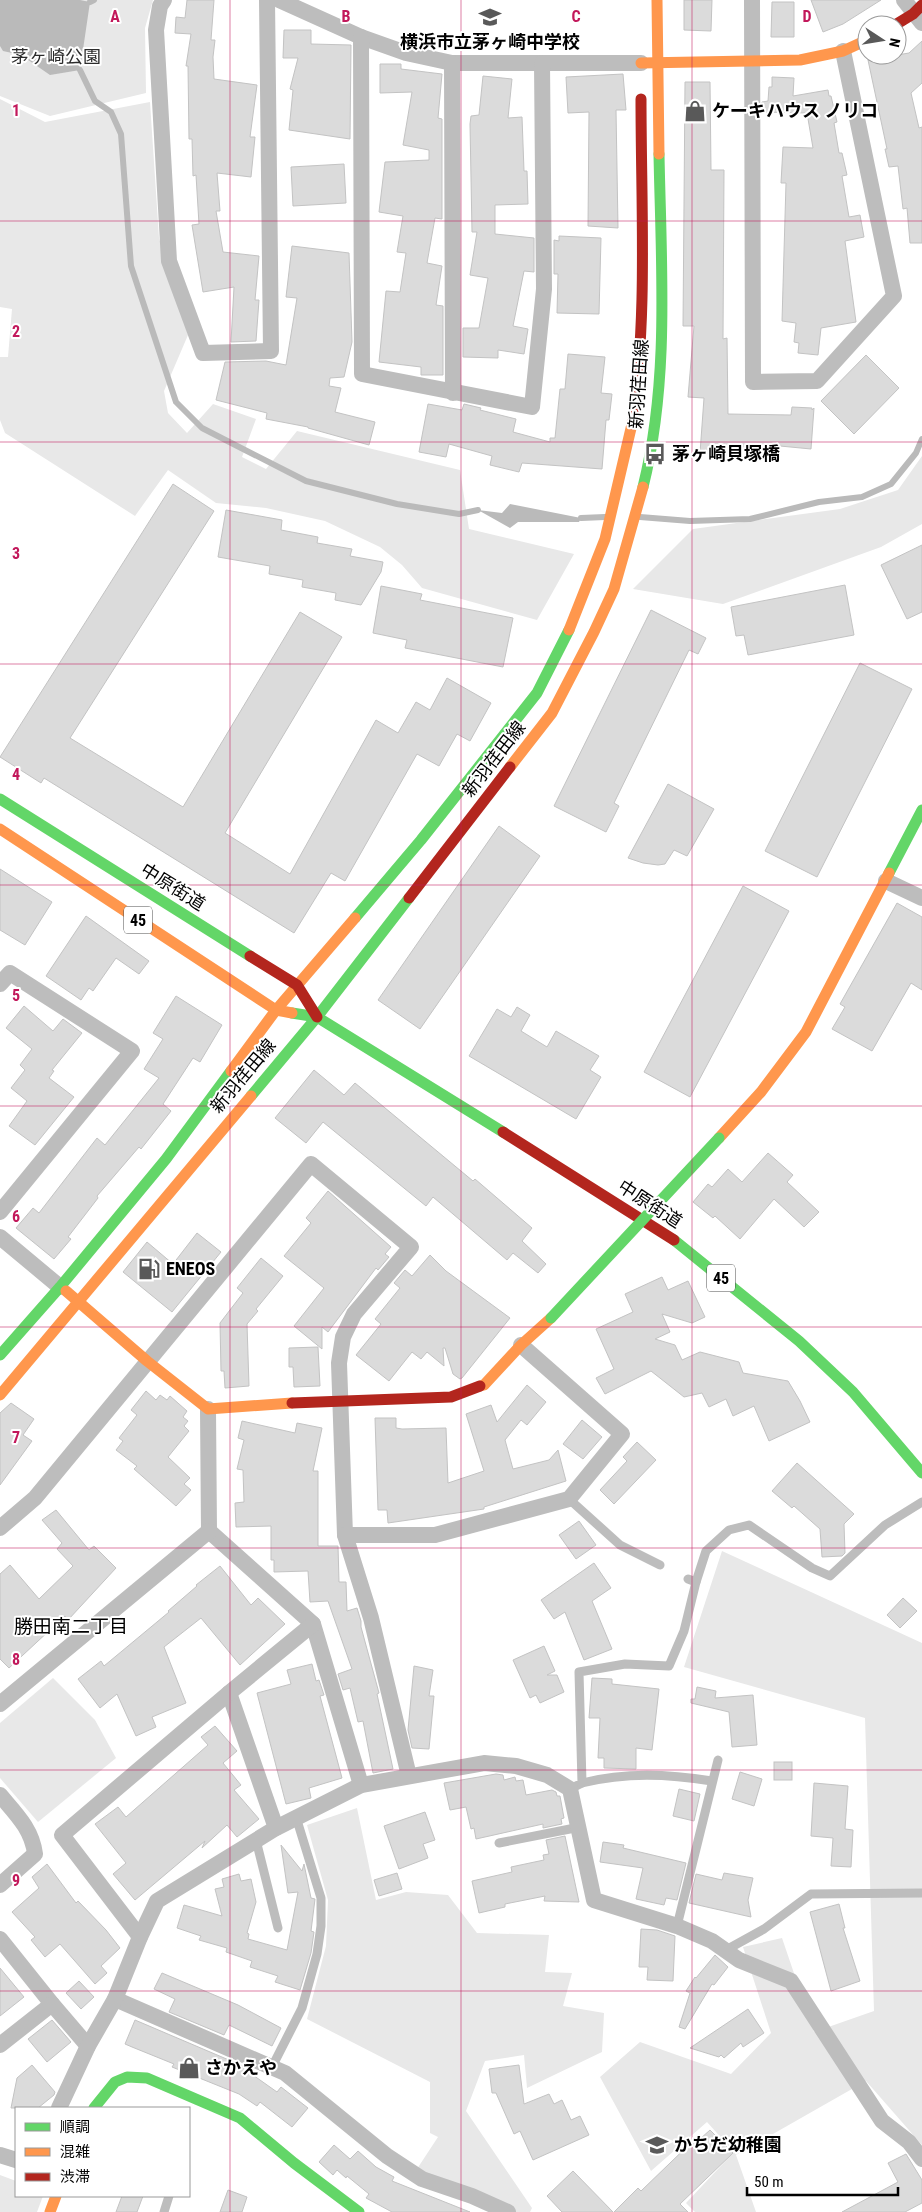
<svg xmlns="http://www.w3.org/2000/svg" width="922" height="2212" font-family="'Roboto Condensed','Noto Sans JP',sans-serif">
<rect width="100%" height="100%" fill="#fff"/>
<!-- green -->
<g fill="#e8e8e8">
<path d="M0,0H153L145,28L146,93L50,116L0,96Z"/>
<path d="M0,99L45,122L150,102L159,238L188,335L164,391L168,413L187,433L213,404L256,419L242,457L266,469L297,431L460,470L469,529L574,554L537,620L422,588L402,565L380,547L325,521L266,508L216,503L168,470L135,516L5,433L0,420V357H8L12,309L0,307Z"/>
<path d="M922,456V524L881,547L723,604L633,589L693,529L840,509L898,490Z"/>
<path d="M722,1551L922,1643V2145L866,2081L736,2155L756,2212H695L686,2203L734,2152L707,2122L651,2171L600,2077L640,2042L731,2074L771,2033L743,1947L782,1938L814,2032L874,2011L865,1718L684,1667Z"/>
<path d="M53,1678L95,1720L116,1758L38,1822L0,1778V1723Z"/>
<path d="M357,1808L376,1900L406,1892L448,1895L477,1933L549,1935L545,1972L572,1973L563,2006L604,2013L602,2052L527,2088L524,2055L485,2061L466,2111L532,2208L530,2212H512L415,2172L438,2137L430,2133V2082L307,2019L326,1946L328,1900L307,1825Z"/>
<path d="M0,2175L16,2181V2196H43L37,2212H0Z"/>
</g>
<!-- water -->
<g fill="#bababa">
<path d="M0,0H80L90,2L80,70L50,75L21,55L3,51L0,46Z"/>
<path d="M510,504L581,518L579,522H518L510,528L478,510L502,513Z"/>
</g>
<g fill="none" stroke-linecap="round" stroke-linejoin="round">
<!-- stream -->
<g stroke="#bababa" stroke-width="6">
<path d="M90,2L94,0"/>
<path d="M80,70L95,101L111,112L121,134L131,266L176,402L202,428L306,481L397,504L459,514L478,510"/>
<path d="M640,517L690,521L750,519L819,502L862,497L891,484L916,453L922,439"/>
<path d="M581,518L605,517"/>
</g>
</g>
<!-- building -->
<g fill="#dbdbdb" stroke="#c3c3c3">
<path d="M187,0H214L211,40H215L213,57L214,79L257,85L250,137H255L251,177L217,173L220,211H216L223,252L259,256L255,300H259L256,341L231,342L234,287L203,292L192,225L199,224L196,175L193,176L192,139H189L188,66H186L191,34L175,33L176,17L185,18Z"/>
<path d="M684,0H712L711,31L684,30Z"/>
<path d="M811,0H881L843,24L823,32Z"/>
<path d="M772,2H794V37H771Z"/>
<path d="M284,30H311V44L351,45L350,139L289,130L293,90L290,89L298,58H283Z"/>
<path d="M922,41V83L911,93L919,128L922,127V243H910L907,208L903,209L898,166L889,167L885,149H887L868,60L909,53Z"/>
<path d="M380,64H401V69L442,74L438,118L442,119V219L435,218L427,263L442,266L436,305L443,306V375H421V367L379,362L386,291L400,292L406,253L397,252L403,216L379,212L385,162L429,160V150L403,145L412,92L380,93Z"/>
<path d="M623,74L626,110H616L618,228L588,226L589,112L568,113L566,77Z"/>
<path d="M483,76L512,79L508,118L522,117L524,171H527L528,204L495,205V234L534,238V272L524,271L513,326L528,329L524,354L498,350V358L463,357V328H479L488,278L470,275L477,232H472L470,124L471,116L479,115Z"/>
<path d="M772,77L794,78L793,96L828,90L829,96H831L837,122L834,123L839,153H842L847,175L842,176L849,217L860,215L864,237L845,241L856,322L821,328L818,355L798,353L799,343L794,342L796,323L782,321L786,183H781L783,147L813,148L807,113L762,112V102L768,101L769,87H772Z"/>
<path d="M685,82H710L711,170H724L723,339L727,338L728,414L791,415L792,407L812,408V410L814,408L811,449L780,446V449L728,448V455L700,453L704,398L688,397L694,326H683Z"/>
<path d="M344,164L346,203L293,206L291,167Z"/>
<path d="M559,236L601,238L599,314L557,313L558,274H554V240L559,241Z"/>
<path d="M292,246L349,253L352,342L344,377L330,378L329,386L341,388L335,412L375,422L369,445L308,428V427L266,419L267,413L216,400L225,362L266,361L286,365L297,298L286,297Z"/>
<path d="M568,354L605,357L601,393L612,394L609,420H606L602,469L522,463L519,472L490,465L492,456L449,444L446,457L419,452L428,404L462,410L464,404L481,408L480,410L516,419L513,432L550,442V438H555L560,389H565Z"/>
<path d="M866,355L899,388L854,434L821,401Z"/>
<path d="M173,484L214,511L70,738L183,807L300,612L342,637L225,833L290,874L376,720L398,733L416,702L430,710L447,678L491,703L470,741L457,734L439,766L417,754L345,881L331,873L294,933L44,778L41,783L0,757Z"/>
<path d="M226,510L282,520L281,530L318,537L317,543L352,549L350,556L383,562L381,572L361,605L335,600L336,593L302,587L303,580L269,574L270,566L218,557Z"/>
<path d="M922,545V612L907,619L881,565Z"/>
<path d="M845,585L854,635L748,655L744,635L736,636L731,607Z"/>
<path d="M381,586L422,594L420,600L513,618L503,667L405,648L407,640L373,633Z"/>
<path d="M651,610L706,638L698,654L689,650L614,803L619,806L606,832L554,806Z"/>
<path d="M860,663L912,689L817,877L765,851Z"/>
<path d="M668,784L714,809L687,856L674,850L665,864L658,865L643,863L628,858Z"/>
<path d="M499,826L540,856L420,1029L378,1000Z"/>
<path d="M0,869L52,902L25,945L0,930Z"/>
<path d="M743,886L789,911L690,1097L644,1072Z"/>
<path d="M897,903L922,917V990L911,983L872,1051L832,1029L845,1007L840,1004Z"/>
<path d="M86,916L149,961L139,974L116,958L93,991L89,988L81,1000L46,976Z"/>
<path d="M176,996L222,1025L200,1062L193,1058L163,1104L171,1111L141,1149L139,1147L97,1196L98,1198L68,1237L71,1239L54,1259L16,1228L33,1208L39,1213L97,1138L105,1145L159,1078L144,1069L163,1039L153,1033Z"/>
<path d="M24,1006L53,1031L63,1019L82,1033L52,1070L54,1071L49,1078L74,1097L35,1145L9,1126L27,1101L11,1088L25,1070L20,1065L32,1049L6,1028Z"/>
<path d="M517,1007L530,1015L521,1031L547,1047L556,1031L599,1056L590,1070L601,1077L576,1119L469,1056L497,1009L511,1017Z"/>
<path d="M314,1070L344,1095L355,1083L473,1181L475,1179L532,1228L522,1241L546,1264L538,1273L513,1253L507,1260L433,1197L426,1206L323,1122L306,1143L275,1118Z"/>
<path d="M768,1153L793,1175L787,1182L819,1212L804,1227L774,1199L740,1239L715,1216L713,1218L693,1202L708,1184L712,1187L728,1169L742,1182Z"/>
<path d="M328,1191L391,1247L385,1254L389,1257L378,1270L376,1268L328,1332L322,1327V1349L294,1326L324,1288L284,1256L311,1223L306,1218Z"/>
<path d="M197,1233L221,1252L172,1312L123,1272L147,1242L173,1264Z"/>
<path d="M430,1255L446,1271L510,1318L462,1378L460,1379L453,1374L445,1348H443L444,1366L427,1352L421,1359L412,1352L389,1381L356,1355L381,1324L375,1319L400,1288L394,1283L405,1270L412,1276Z"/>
<path d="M261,1258L283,1276L256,1309L258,1311L247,1324L249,1386L225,1388L224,1371H221L220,1323L243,1293L237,1288Z"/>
<path d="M662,1277L668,1290L688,1281L705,1317L692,1323L662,1314L670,1332L655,1339L675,1345L682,1360L700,1352L739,1362L743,1373L788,1381L800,1401L810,1422L769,1441L754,1406L733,1416L726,1399L709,1407L702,1393L684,1397L651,1371L605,1394L596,1378L614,1369L596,1329L633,1312L625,1294Z"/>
<path d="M318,1347L320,1386L294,1387L293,1367H289V1348Z"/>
<path d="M527,1385L546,1402L527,1425L521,1420L505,1440L513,1469L549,1460L558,1450L566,1481L484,1507V1509L388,1523L387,1510H378L375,1418H396V1428L402,1429L446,1428L448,1483L484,1471L466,1414L491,1405L497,1422Z"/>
<path d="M146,1391L156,1400L160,1395L167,1400L170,1396L187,1411L183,1417L188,1421L184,1426L189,1431L168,1457L190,1478L184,1484L191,1490L176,1506L134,1469L137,1466L116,1450L123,1441L119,1438L137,1415L131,1410Z"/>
<path d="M11,1403L34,1419L23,1435L32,1441L0,1485V1413Z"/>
<path d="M582,1420L602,1437L583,1459L563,1444Z"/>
<path d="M242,1421L295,1433L297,1423L322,1428L313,1471H318V1546H338L339,1582H346L347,1611L357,1608L361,1621V1627L379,1693L377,1694L393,1769L373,1773L363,1721L358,1722L350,1688L343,1690L338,1674L352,1669L328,1601L310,1602L308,1571L274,1572V1560H271V1526L236,1527L235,1503L244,1502L243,1470L237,1469L244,1440L238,1438Z"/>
<path d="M637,1442L656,1460L614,1504L600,1490L627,1461L623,1457Z"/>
<path d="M797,1463L854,1514L844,1524L845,1553L842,1556L822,1557L820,1529L794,1506L792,1508L772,1491Z"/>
<path d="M56,1510L89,1550L94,1546L116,1568L68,1620L65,1616L9,1668L0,1659V1574L10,1565L39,1599L73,1566L57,1549L62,1543L42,1520Z"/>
<path d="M579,1521L596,1545L576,1559L559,1535Z"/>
<path d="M594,1563L611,1588L592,1601L612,1649L584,1660L565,1612L554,1619L541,1600Z"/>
<path d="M220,1566L251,1605L258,1598L285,1624L240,1665L201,1618L164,1647L186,1703L152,1717L156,1727L136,1736L117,1694L100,1708L78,1679L101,1661L104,1666L169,1612L168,1611L197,1586L196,1585Z"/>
<path d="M903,1598L917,1611L900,1628L887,1615Z"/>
<path d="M544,1646L555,1671L547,1675H557L564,1692L540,1703L536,1695L530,1698L513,1660Z"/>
<path d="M312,1664L316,1681L319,1680L324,1695L320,1696L342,1778L309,1788L311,1798L286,1804L257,1693L291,1684L287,1670Z"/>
<path d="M414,1666L433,1670L429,1696H434L429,1749L412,1748L408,1730Z"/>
<path d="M592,1678L612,1679V1684L659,1689L652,1750L636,1748V1769L604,1768V1758H598L600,1718H589Z"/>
<path d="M697,1687L716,1691L715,1698L753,1695L757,1745L732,1747L729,1712L691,1703V1699H695Z"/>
<path d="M215,1726L237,1751L223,1763L241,1785L234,1790L259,1819L237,1837L227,1825L202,1848L205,1841L135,1900L113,1874L126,1863L95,1824L118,1807L126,1817L208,1745L201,1737Z"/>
<rect x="774" y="1762" width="18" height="18"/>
<path d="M740,1772L762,1779L754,1806L732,1799Z"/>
<path d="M496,1774L503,1775L504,1780L515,1777L516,1781L523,1780L526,1795L552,1790L556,1792L557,1796H560L564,1818L561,1819L562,1824L543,1828V1824L476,1839L474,1828L471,1829L466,1807L450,1810L444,1783Z"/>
<path d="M814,1783L848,1786L845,1829L853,1830L851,1867L831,1866L833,1838L811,1836Z"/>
<path d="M679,1789L700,1794L694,1821L673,1816Z"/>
<path d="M425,1812L435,1840L423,1844L428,1858L399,1869L384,1826Z"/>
<path d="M565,1836L579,1902L544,1901L545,1896L505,1904V1907L479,1913L472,1881L512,1872L511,1867L544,1860L543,1855L549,1854L546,1840Z"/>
<path d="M603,1842L624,1845L623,1848L686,1863L677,1900L666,1898L664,1905L636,1899L643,1868L600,1862Z"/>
<path d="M281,1845L302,1871L304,1864L311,1898L315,1899L311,1931L314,1932L311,1953L300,1990L275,1982L278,1976L250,1967L252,1961L226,1952L227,1948L199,1940L201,1936L177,1928L184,1905L222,1916L215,1889L224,1887L222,1879L239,1874L241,1881L251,1879L256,1902L247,1933L249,1934L248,1939L287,1950L298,1892L288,1893Z"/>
<path d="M47,1864L76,1903L78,1901L106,1930L120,1948L101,1966L107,1973L95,1984L60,1944L45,1957L31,1940L35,1937L12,1912L39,1888L32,1877Z"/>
<path d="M397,1873L402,1889L379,1896L374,1880Z"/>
<path d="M724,1873L753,1878L748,1900L751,1917L689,1903L696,1874L722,1880Z"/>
<path d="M839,1904L845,1928H843L860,1981L831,1991L810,1912Z"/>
<path d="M641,1929L657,1930L675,1936L673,1981L647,1980L648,1967H639Z"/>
<path d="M715,1955L728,1967L714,1985L712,1984L685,2029L679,2027L690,1993L686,1991L695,1977L696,1978Z"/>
<path d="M0,1968L24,1997L0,2016Z"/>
<path d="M162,1973L238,2005L281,2028L272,2046L229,2025L224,2035L169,2012L175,1999L154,1989Z"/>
<path d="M79,1981L94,1997L81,2009L66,1993Z"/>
<path d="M748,2009L764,2033L743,2047L741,2043L724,2058L721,2055L719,2057L690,2048Z"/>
<path d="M52,2020L71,2042L47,2062L28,2039Z"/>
<path d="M135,2020L243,2066V2068L277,2092L281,2087L308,2108L292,2127L260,2102L257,2106L239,2094L172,2067L174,2064L132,2047L125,2044Z"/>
<path d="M32,2065L55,2092L54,2095L38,2108H11L17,2078Z"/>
<path d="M519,2065L524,2104L549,2094L554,2104L562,2100L571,2120L580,2116L589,2135L533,2160L520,2131L514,2134L496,2093H492L489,2069Z"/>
<path d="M710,2130L733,2153L680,2204L688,2212H614L638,2188L641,2191L698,2136L700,2139Z"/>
<path d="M334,2145L350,2159L358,2151L376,2167L394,2177L392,2181L470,2212H392L366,2198L369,2194L347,2176L346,2178L337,2170L333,2175L319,2162Z"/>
<path d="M906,2154L922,2180V2203L905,2212H842L898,2182L888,2163Z"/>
<path d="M573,2171L613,2212H562L547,2196Z"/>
<path d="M228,2190L247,2197L242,2212H220Z"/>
<path d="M122,2196H143L137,2212H116Z"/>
</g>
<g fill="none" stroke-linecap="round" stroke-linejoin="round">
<!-- lane -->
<g stroke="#bdbdbd" stroke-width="9">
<path d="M569,1499L620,1545L660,1565"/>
<path d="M688,1579L696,1582L706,1551L729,1530L749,1525L812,1568L830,1576L885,1525L922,1502"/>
<path d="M582,1783C626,1772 668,1774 712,1781"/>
<path d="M570,1789L582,1783L579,1672L625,1664L669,1666L684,1631L696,1582"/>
<path d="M256,1840L278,1928"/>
<path d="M499,1843L580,1827"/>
<path d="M677,1926L718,1760"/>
<path d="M726,1950L764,1929L811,1894L922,1893"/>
<path d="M272,2067L302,2008L317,1954L321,1926V1898L296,1817"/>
<path d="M164,2212L169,2196"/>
</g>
<!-- street -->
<g stroke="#bdbdbd" stroke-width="16">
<path d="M164,0L160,6L156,30L169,261L203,353L271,351L267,0"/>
<path d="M279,0L361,37L406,53L452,63H641"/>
<path d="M752,0L753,382L817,381L894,296L843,51"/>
<path d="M904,0L922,23"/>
<path d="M361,37L362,374L532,407L544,289L542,63"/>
<path d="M452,63L453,393"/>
<path d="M886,881L922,898"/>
<path d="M0,984L10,973L132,1051L0,1212"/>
<path d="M0,1237L60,1287"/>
<path d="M208,1409L209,1531L313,1624L361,1785"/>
<path d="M0,1528L35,1498L311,1164L411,1247L354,1314L343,1337L339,1363L345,1535"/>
<path d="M229,1693L276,1828"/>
<path d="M0,1704L209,1531"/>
<path d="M409,1776L371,1618L345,1535H435L569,1499L622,1434L521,1345"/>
<path d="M0,1795C16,1814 32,1829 35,1854L0,1885"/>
<path d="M140,1937L62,1835L229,1693L313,1624"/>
<path d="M0,1939L52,2004L0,2045"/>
<path d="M115,1999L285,2073L387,2156L422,2179L472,2196L508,2212"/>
<path d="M52,2004L88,2046"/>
<path d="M59,2108L88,2046L115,1999L140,1937L157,1901L276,1828L361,1785L484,1763L516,1766L547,1775L570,1789L594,1900L677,1926L712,1941L739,1960L791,1981L882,2121L909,2142L922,2159"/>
<path d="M0,2155L16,2160"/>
</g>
<!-- fast -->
<g stroke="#63d668" stroke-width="11">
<path d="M643,487C670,379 661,264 659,154"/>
<path d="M0,799L250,956"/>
<path d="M889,873L922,810"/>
<path d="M355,918L421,840L537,693L569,630"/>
<path d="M292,1013L317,1017L503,1132"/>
<path d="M251,1096L317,1017L409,898"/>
<path d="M674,1240L799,1341L853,1392L922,1473"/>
<path d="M0,1355L60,1287L166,1159L231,1071"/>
<path d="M94,2108L115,2082L127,2077L147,2078L240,2118L294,2163L359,2212"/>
</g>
<!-- slow -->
<g stroke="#ff974d" stroke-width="11">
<path d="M657,0L659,154"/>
<path d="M641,63L800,60L843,51L867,40"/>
<path d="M569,630L605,539L632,424"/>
<path d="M510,767L552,713L594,632L614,589L643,487"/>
<path d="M0,829L276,1010L292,1013"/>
<path d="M231,1071L276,1010L355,918"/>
<path d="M719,1138L761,1092L806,1032L889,873"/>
<path d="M66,1291L147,1361L208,1409L292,1403"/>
<path d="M480,1386L484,1385L521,1345L551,1318"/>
<path d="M0,1395L251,1096"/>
<path d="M50,2212L56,2196"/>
</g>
<!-- jam -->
<g stroke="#b3261e" stroke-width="11">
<path d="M895,25L913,14L922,5"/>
<path d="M632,424C648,317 641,207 641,99"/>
<path d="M409,898L510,767"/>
<path d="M250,956L297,985L317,1017"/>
<path d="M503,1132L674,1240"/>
<path d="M292,1403L451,1397L480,1386"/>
</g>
<!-- fast-bridge -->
<path stroke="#63d668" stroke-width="11" d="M551,1318L719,1138"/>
</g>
<!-- grid -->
<path fill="none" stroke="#c2185b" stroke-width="1" stroke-opacity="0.55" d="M230,0V2212M461,0V2212M692,0V2212M0,221H922M0,442H922M0,664H922M0,885H922M0,1106H922M0,1327H922M0,1548H922M0,1770H922M0,1991H922"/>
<!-- icons -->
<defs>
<g id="school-bare" transform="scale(1.725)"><path d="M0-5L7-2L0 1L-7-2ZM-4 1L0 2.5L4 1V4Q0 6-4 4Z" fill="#595959" stroke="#fff" stroke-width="2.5" paint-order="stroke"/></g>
<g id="shop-bare" transform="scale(1.725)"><path d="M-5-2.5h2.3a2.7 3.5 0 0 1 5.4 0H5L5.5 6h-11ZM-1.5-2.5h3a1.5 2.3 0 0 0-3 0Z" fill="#595959" stroke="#fff" stroke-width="2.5" paint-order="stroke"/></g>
<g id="bus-bare" transform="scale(1.725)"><path d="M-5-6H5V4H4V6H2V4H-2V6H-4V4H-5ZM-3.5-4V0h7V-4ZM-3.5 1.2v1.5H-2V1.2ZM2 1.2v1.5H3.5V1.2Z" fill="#595959" stroke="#fff" stroke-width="2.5" paint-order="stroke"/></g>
<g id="fuel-bare" transform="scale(1.725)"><path d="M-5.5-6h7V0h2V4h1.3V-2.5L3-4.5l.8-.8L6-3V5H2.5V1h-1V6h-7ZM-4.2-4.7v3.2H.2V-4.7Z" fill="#595959" stroke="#fff" stroke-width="2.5" paint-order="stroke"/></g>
</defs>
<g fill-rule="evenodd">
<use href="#school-bare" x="490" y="17"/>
<use href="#shop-bare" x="695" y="111"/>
<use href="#bus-bare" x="655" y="454"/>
<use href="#fuel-bare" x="149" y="1269"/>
<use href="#shop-bare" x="189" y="2068"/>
<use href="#school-bare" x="657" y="2145"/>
</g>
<g text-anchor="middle" stroke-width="4" stroke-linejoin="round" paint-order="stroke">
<!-- shield labels -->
<g fill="#fff" stroke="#4c4c4c" stroke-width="1">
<rect x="124" y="906.5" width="28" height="27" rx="4"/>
<rect x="707" y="1264.5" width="28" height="27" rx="4"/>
</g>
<g font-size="16" font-weight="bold" fill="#000">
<text x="138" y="926">45</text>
<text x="721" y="1284">45</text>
</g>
<!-- poi labels -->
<g font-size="18" font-weight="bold" fill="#000" stroke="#fff" text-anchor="start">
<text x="490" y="48" text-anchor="middle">横浜市立茅ヶ崎中学校</text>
<text x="712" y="117">ケーキハウス ノリコ</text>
<text x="672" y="460">茅ヶ崎貝塚橋</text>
<text x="166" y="1275">ENEOS</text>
<text x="205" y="2074">さかえや</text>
<text x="674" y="2151">かちだ幼稚園</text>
</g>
<!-- park labels -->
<g font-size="18" fill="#2c2c2c" stroke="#fff">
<text x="56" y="63">茅ヶ崎公園</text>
</g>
<!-- street labels -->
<g font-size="18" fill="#000" stroke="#fff">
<text transform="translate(639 384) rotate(-86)" y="6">新羽荏田線</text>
<text transform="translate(494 759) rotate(-52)" y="6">新羽荏田線</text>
<text transform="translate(173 887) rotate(32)" y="6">中原街道</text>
<text transform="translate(243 1076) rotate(-50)" y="6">新羽荏田線</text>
<text transform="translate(650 1204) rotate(33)" y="6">中原街道</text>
</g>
<!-- neighbourhood labels -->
<g font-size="19" fill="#000" stroke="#fff">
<text x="71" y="1633">勝田南二丁目</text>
</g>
</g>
<g font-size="16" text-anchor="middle" font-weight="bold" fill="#c2185b" stroke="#fff" stroke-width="4" stroke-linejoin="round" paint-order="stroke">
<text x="115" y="22">A</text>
<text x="346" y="22">B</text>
<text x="576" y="22">C</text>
<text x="807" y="22">D</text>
<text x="16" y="116">1</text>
<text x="16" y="337">2</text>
<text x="16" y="559">3</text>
<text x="16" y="780">4</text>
<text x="16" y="1001">5</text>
<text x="16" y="1222">6</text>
<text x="16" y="1443">7</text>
<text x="16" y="1665">8</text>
<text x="16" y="1886">9</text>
</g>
<!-- legend -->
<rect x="15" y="2107" width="175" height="90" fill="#ffffff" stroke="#999999"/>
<rect x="25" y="2123" width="25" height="8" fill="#63d668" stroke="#999999"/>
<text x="60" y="2132" font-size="15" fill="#000000">順調</text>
<rect x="25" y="2148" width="25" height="8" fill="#ff974d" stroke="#999999"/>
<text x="60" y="2157" font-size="15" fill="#000000">混雑</text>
<rect x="25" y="2173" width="25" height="8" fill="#b3261e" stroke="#999999"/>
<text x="60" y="2182" font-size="15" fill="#000000">渋滞</text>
<!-- north arrow -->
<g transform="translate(882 40) rotate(102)"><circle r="24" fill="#ffffff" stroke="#999999"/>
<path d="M0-4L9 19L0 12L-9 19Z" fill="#595959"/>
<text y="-8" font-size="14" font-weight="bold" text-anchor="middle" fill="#000000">N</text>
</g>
<!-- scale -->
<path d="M747 2187v8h151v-8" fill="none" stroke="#000000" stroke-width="2.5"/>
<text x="754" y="2187" font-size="15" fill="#000000" stroke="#ffffff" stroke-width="4" paint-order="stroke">50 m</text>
</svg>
